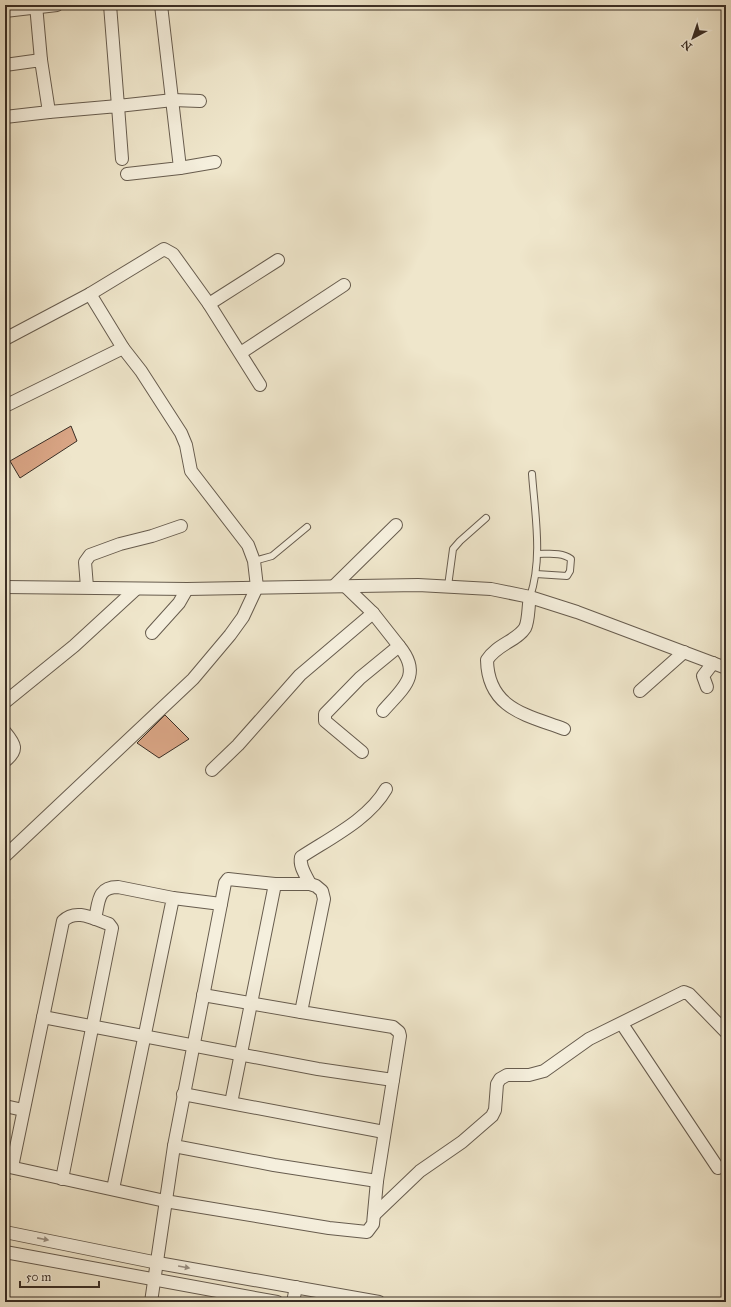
<svg xmlns="http://www.w3.org/2000/svg" width="731" height="1307" font-family="'IM FELL Great Primer',serif">
<rect width="100%" height="100%" fill="#efe6cb"/>
<filter id="stains"><feTurbulence type="fractalNoise" baseFrequency=".005" numOctaves="4"/><feColorMatrix values="0 0 0 0 .2 0 0 0 0 .09 0 0 0 0 .02 0 0 0 .5 -.17"/></filter>
<radialGradient id="worn" r=".72"><stop offset=".6" stop-color="#630" stop-opacity="0"/><stop offset="1" stop-color="#630" stop-opacity=".3"/></radialGradient>
<!-- building -->
<g fill="#d9a585" stroke="#3a2e25">
<path d="M71,426L77,441L20,478L10,461Z"/>
<path d="M165,715L189,739L159,758L137,743Z"/>
</g>
<g fill="none" stroke-linecap="round" stroke-linejoin="round">
<!-- lane casing -->
<g stroke="#675c4e" stroke-width="8">
<g id="lane">
<path d="M254,561L272,556L307,527"/>
<path d="M536,574L567,576L570,571L571,559C562,552 549,554 538,554"/>
<path d="M448,586L453,549L460,541L486,518"/>
<path d="M530,597C543,558 535,515 532,474"/>
</g>
</g>
<!-- street casing -->
<g stroke="#675c4e" stroke-width="14">
<g id="street">
<path d="M36,5L41,60"/>
<path d="M110,5L118,106L173,100L200,101"/>
<path d="M5,11L57,5"/>
<path d="M5,65L41,60L49,112L5,117"/>
<path d="M49,112L118,106L122,159"/>
<path d="M180,168L215,162"/>
<path d="M127,174L180,168L161,5"/>
<path d="M90,294L123,348"/>
<path d="M209,304L278,260"/>
<path d="M5,339L90,294L164,249L173,254L209,304L260,385"/>
<path d="M242,352L344,285"/>
<path d="M5,406L123,348L141,371L181,433L186,445L191,471L248,545L254,561L257,587L243,617L230,635L193,679L5,856"/>
<path d="M334,586L396,525"/>
<path d="M345,586L373,613L399,646L360,678L325,714V721L362,752"/>
<path d="M5,587L187,589L418,585L491,589L530,597L577,612L726,668"/>
<path d="M87,587L85,562L90,555L120,544L152,536L181,526"/>
<path d="M530,597C528,606 529,620 525,628C517,641 497,644 487,660C488,709 527,715 564,729"/>
<path d="M152,633L179,603L187,589"/>
<path d="M707,687L703,676L713,663"/>
<path d="M640,691L684,652"/>
<path d="M5,702L74,646L136,589"/>
<path d="M383,711C403,688 423,675 399,646"/>
<path d="M5,732C15,744 19,750 5,761"/>
<path d="M212,770L238,745L300,675L373,613"/>
<path d="M310,884C306,875 299,867 301,857C330,838 369,819 386,789"/>
<path d="M173,898L221,904L174,1146L274,1165L377,1181"/>
<path d="M221,904L225,883L228,879L275,884H310L316,886L322,891L324,899L301,1012L393,1027L399,1032L400,1036L393,1080"/>
<path d="M95,919C99,902 97,887 118,887L173,898L113,1189"/>
<path d="M203,995L301,1012"/>
<path d="M622,1024L718,1168"/>
<path d="M183,1094L384,1132"/>
<path d="M231,1103L275,884"/>
<path d="M5,1106L23,1110"/>
<path d="M5,1166L165,1201L329,1228L367,1232L373,1224L377,1181L393,1080L318,1069L43,1017"/>
<path d="M12,1167L63,921C76,908 94,919 109,924L112,928L62,1179"/>
<path d="M374,1215L420,1171L462,1142L492,1116L495,1110L497,1084L500,1079L507,1075H529L544,1071L589,1039L684,992L689,994L726,1032"/>
<path d="M5,1232L158,1263L379,1302"/>
<path d="M5,1252L277,1302"/>
<path d="M151,1302L174,1146"/>
<path d="M293,1302L296,1287"/>
</g>
</g>
<!-- path -->
<path stroke="#3a2e25" stroke-width="2" stroke-dasharray="1 2" stroke-linecap="butt" d="M5,1200L10,1178"/>
<!-- lane -->
<use href="#lane" stroke="#f5efdd" stroke-width="6"/>
<!-- street -->
<use href="#street" stroke="#f5efdd" stroke-width="12"/>
</g>
<!-- one-way arrows -->
<defs><path id="oneway-solid" d="M-6-.8H1V-3.2L6.5 0L1 3.2V.8H-6Z"/></defs>
<g fill="#988e81">
<use href="#oneway-solid" transform="translate(43 1239) rotate(11)"/>
<use href="#oneway-solid" transform="translate(184 1267) rotate(10)"/>
</g>
<!-- margin -->
<rect width="731" height="1307" fill="none" stroke="#efe6cb" stroke-width="20"/>
<rect x="6" y="6" width="719" height="1295" fill="none" stroke="#3a2e25" stroke-width="2"/>
<rect x="10" y="10" width="711" height="1287" fill="none" stroke="#3a2e25"/>
<!-- north arrow -->
<g transform="translate(693 38) rotate(220)" stroke="#f5efdd" stroke-width="3" paint-order="stroke">
<path d="M0-3L7 15L0 10L-7 15Z" fill="#3a2e25"/>
<text y="-6" font-size="11" font-weight="bold" text-anchor="middle" fill="#3a2e25">N</text>
</g>
<!-- scale -->
<path d="M20 1281v6h79v-6" fill="none" stroke="#3a2e25" stroke-width="2"/>
<text x="26" y="1281" font-size="12" fill="#3a2e25" stroke="#f5efdd" stroke-width="3" paint-order="stroke">50 m</text>
<rect width="100%" height="100%" filter="url(#stains)"/>
<rect width="100%" height="100%" fill="url(#worn)"/>
</svg>
